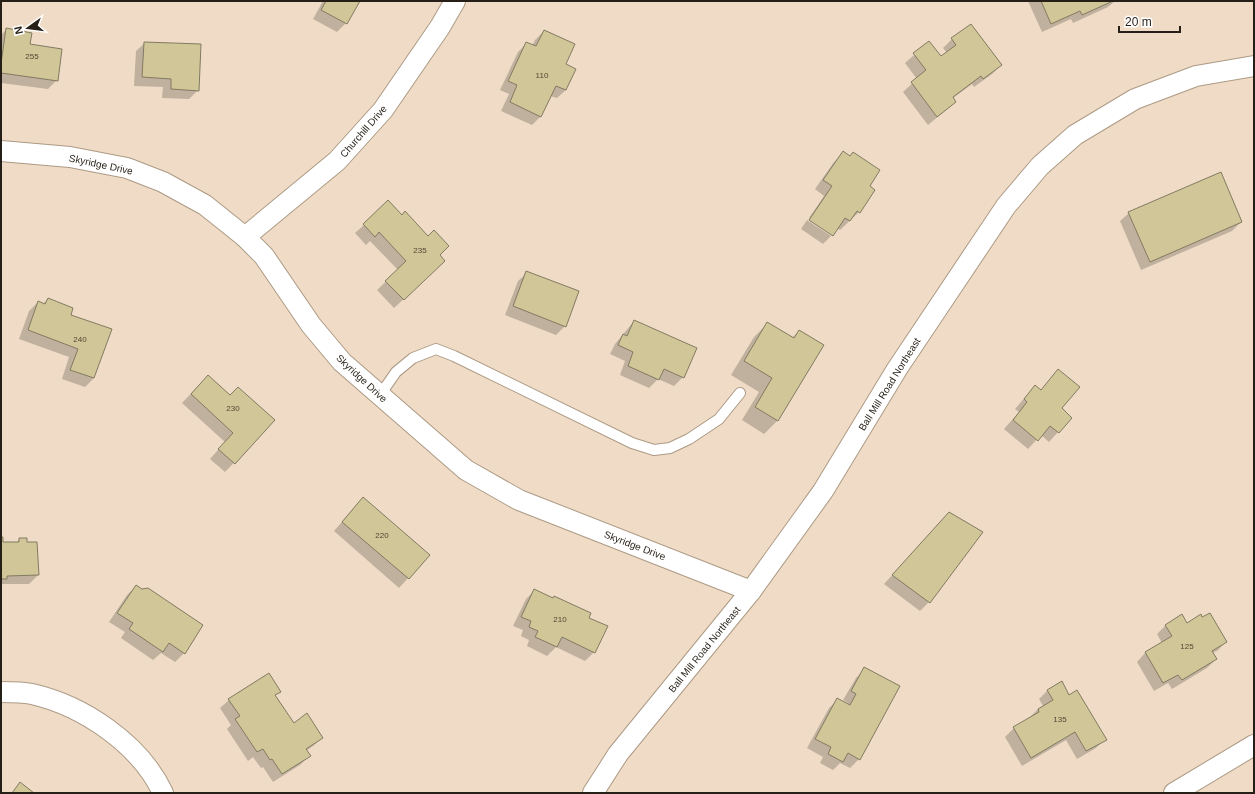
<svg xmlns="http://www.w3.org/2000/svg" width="1255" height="794" font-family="Arial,sans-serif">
<rect width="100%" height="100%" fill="#f0dcc6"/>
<!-- shadow -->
<g fill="#0003">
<path d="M323,1H359L346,23L337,32L313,19Z"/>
<path d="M1028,1H1115L1108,7L1073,23L1071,19L1042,32Z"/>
<path d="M6,30L29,45L57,80L48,89L1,83V35Z"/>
<path d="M544,31L564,64L566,90L557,98L550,96L541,116L532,125L501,111L509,94L500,90L518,52L527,43L532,46L535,40Z"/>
<path d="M952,39L1001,65L992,74L974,87L972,84L953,98L955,102L946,110L928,125L903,92L917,79L905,63L929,42L941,58L947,53L943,48Z"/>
<path d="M145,43L198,90L189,99L162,98L163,87L134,86L136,51Z"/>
<path d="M843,153L859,212L840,230L837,228L832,236V234L809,218L824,196L815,189L834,162Z"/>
<path d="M1129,213L1241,222L1232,231L1141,270L1120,221Z"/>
<path d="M807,220L831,236L823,244L801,229Z"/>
<path d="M364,225L438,255L435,270L394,308L377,290L398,270L370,241L366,245L355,233Z"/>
<path d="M527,273L565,326L556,335L505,315L518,281Z"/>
<path d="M48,299L70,315L94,378L85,387L62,379L69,357L19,339L29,311L38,302L43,304Z"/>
<path d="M634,321L683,377L674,386L658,379L649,388L620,375L625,361L610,354L615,344Z"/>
<path d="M767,324L792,338L799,331L778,420L764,434L742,420L759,392L731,375L754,337Z"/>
<path d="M1050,379L1060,409L1071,418L1049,442L1041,435L1028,449L1004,429L1019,412L1015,409L1027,395L1036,387L1041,390Z"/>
<path d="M199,385L230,396L274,421L225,472L210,459L225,442L182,403Z"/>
<path d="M355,507L429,555L399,588L334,531Z"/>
<path d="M941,522L929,602L920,611L884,584Z"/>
<path d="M1,538L2,543H16L20,539L38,575L29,584H1Z"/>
<path d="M136,586L184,653L175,662L161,653L153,660L121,638L125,632L109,622L127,595Z"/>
<path d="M534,591L588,618L594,652L585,661L556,647L547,656L527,646L529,640L521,636L523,630L513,626L526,599Z"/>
<path d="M1187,624L1226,642L1217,651L1212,653L1216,659L1207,668L1172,689L1168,683L1154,691L1137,662L1145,653L1162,643L1157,634L1166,625Z"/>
<path d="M865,669L859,759L850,768L840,763L833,770L820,763L823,757L807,748L829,708L838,699L847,704L848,703L843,700L856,678Z"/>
<path d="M1048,690L1105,739L1096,748L1077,759L1066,740L1022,766L1005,737L1014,728L1029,718L1038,709L1043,706L1039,699Z"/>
<path d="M280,691L275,696L293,724L322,738L313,746L306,751L309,756L300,765L273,782L263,767L261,768L253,757L248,761L227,729L231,725L220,708L229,700Z"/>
</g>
<!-- building -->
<g fill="#d1c697" stroke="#817b62">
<path d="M326,1H360L347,24L321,10Z"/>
<path d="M1041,1H1113L1082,15L1080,11L1051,24Z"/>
<path d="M971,24L1002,65L983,79L981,76L953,97L956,102L937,117L911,82L926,70L913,53L929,41L941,56L956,45L951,38Z"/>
<path d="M6,28L32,33L30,44L62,49L58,81L1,73V64Z"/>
<path d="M544,30L575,44L566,64L576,69L566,90L556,86L541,117L510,102L517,85L508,81L526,42L536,46Z"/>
<path d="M144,42L201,44L199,91L171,89V79L142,77Z"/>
<path d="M843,151L850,156L853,152L880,170L870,186L875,190L860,213L857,211L850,221L845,218L833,236L809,220L832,186L823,180Z"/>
<path d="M1221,172L1242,222L1150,262L1128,212Z"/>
<path d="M388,200L402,215L405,211L428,236L434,230L449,246L440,255L445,261L404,300L385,281L406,261L379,232L375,237L363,224Z"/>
<path d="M526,271L579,291L566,327L513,306Z"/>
<path d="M48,298L73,308L71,315L112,329L94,378L70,370L78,349L28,330L38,301L45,304Z"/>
<path d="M634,320L697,348L684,378L664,369L659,380L628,366L633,352L618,345L623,334L627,336Z"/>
<path d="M767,322L794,338L799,330L824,345L778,421L755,407L772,378L744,361Z"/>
<path d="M1058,369L1080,387L1062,408L1072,418L1059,433L1050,426L1038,441L1013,420L1027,402L1024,399L1035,385L1041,390Z"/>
<path d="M208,375L230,395L238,387L275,420L235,464L218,449L233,433L191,394Z"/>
<path d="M363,497L430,555L409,579L342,522Z"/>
<path d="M949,512L983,532L930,603L892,575Z"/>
<path d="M1,537H3V542H19V538H27V542H37L39,575L7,576V579H1Z"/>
<path d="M136,585L142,589L148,588L203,625L185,654L169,643L163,652L129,629L133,623L117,613Z"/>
<path d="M534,589L553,598L554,596L591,613L589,618L608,626L595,653L562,637L557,647L535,637L538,631L529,627L531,621L521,617Z"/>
<path d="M1210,613L1227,642L1212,651L1217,659L1182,680L1178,675L1163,683L1145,652L1172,636L1165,625L1182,614L1187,623L1201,614L1202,617Z"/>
<path d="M864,667L900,686L860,760L848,753L843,762L828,754L831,747L815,739L837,698L850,705L856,694L851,691Z"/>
<path d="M269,673L281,692L275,695L294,723L307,713L323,738L306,749L311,756L282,774L272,759L270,760L263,749L257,752L235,719L240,716L228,699Z"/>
<path d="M1062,681L1069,695L1077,690L1107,740L1086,751L1075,732L1031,758L1013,727L1039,712L1038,709L1053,700L1047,690Z"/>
<path d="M20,782L34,793H12Z"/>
</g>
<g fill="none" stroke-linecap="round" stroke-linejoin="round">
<!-- service casing -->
<g stroke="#ac9a85" stroke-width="12">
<path id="service" d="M380,395L396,372L413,358L436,349L454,356L632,443L654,450L670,448L689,439L719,419L740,393"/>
</g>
<!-- minor casing -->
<g stroke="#ac9a85" stroke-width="22">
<g id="minor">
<path d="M1,151L70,157L127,168L163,182L205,205L245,237L264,256L311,325L342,362L466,470L519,500L751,591"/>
<path d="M245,237L337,161L383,110L440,27L455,1"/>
<path d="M1,692C11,692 22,692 32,694C84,706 140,744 163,793"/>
<path d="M593,793L618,754L751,591L823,491L897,369L1006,206L1040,166L1075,135L1135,99L1196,76L1254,66"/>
<path d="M1174,793L1254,745"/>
</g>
</g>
<!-- service -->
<use href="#service" stroke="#fff" stroke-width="10"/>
<!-- minor -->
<use href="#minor" stroke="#fff" stroke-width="20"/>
</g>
<g text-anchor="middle" stroke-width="4" stroke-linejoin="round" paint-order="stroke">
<!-- number labels -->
<g font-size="8" fill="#514937">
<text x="32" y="59">255</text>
<text x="542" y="78">110</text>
<text x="420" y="253">235</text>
<text x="80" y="342">240</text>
<text x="233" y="411">230</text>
<text x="382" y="538">220</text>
<text x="560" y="622">210</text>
<text x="1187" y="649">125</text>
<text x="1060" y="722">135</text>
</g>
<!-- street labels -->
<g font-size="10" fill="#261f17" stroke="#fff">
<text transform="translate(363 131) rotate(-49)" y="4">Churchill Drive</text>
<text transform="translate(101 164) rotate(12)" y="4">Skyridge Drive</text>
<text transform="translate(362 378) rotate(43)" y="4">Skyridge Drive</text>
<text transform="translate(889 384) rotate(-58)" y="4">Ball Mill Road Northeast</text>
<text transform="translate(635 545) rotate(21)" y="4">Skyridge Drive</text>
<text transform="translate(704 649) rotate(-51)" y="4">Ball Mill Road Northeast</text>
</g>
</g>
<!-- border -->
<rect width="1255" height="794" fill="none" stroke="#261f17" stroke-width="4"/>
<!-- north arrow -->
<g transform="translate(28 28) rotate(256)" stroke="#ffffff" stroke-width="3" paint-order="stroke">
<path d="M0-3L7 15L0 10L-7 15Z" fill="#261f17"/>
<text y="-6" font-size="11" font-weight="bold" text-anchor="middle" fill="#261f17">N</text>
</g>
<!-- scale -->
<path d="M1119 26v6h61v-6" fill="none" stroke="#261f17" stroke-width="2"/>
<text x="1125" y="26" font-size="12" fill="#261f17" stroke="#ffffff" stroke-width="3" paint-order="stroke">20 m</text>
</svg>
